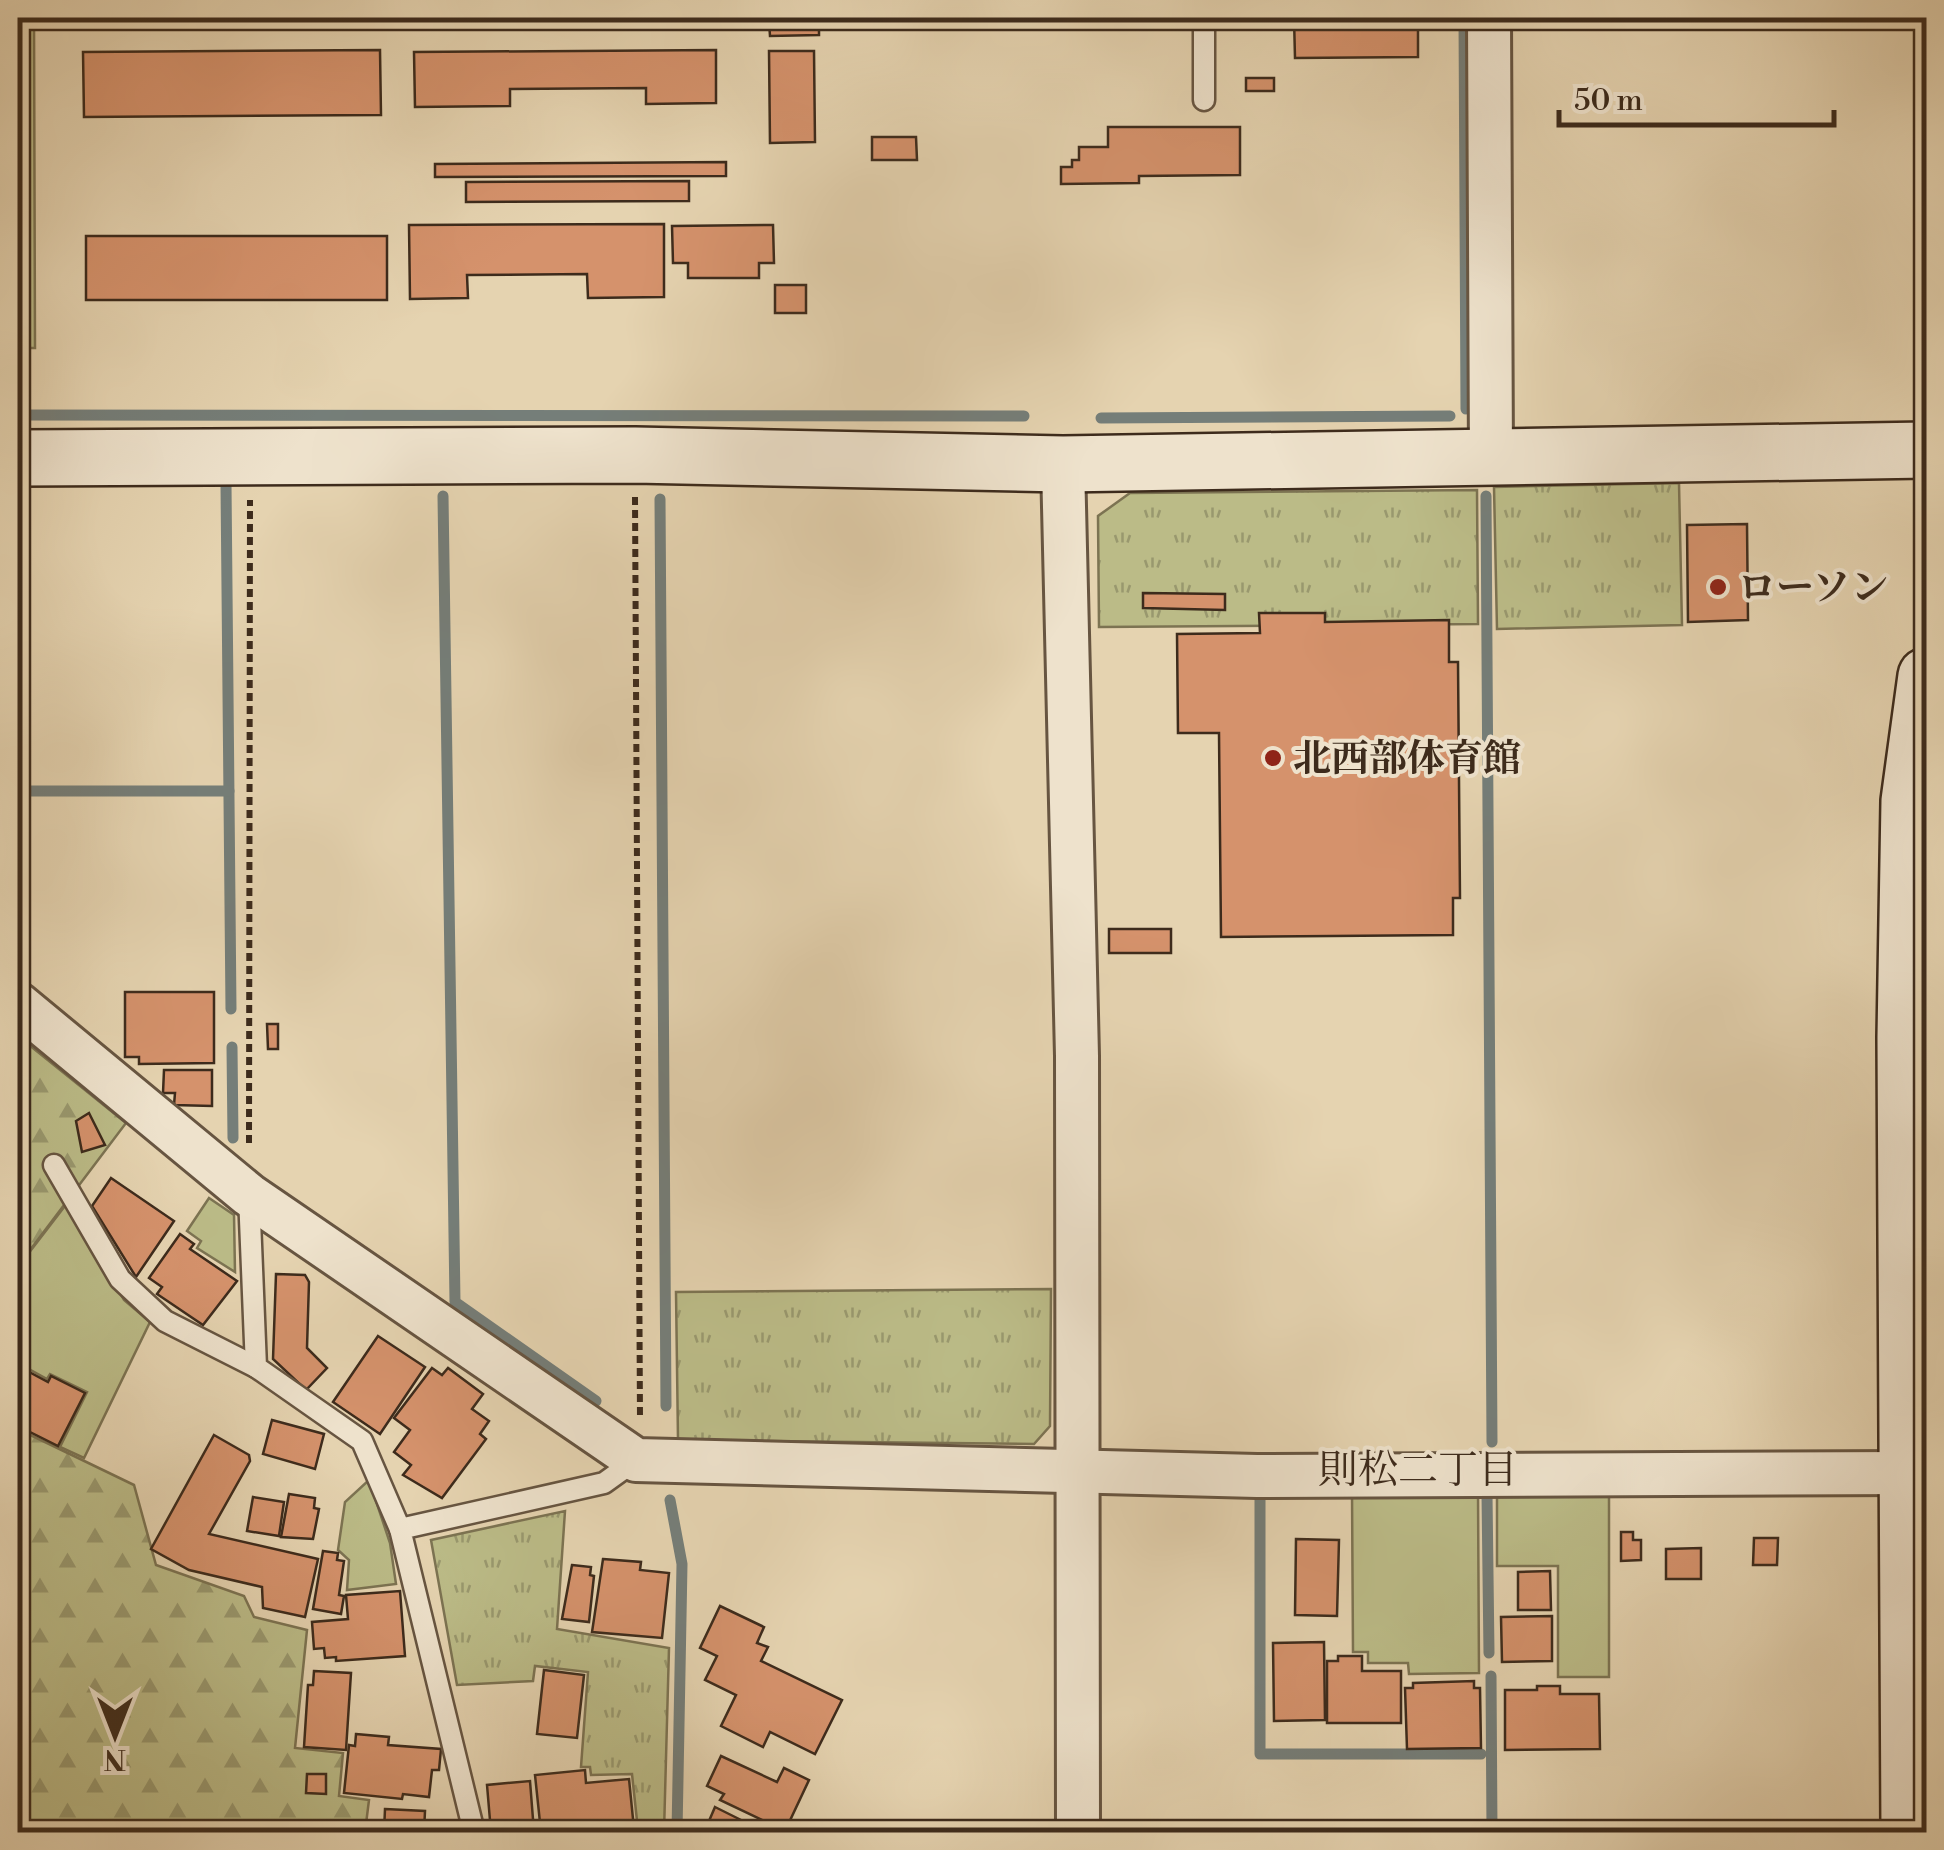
<svg xmlns="http://www.w3.org/2000/svg" width="1944" height="1850" font-family="'Libre Bodoni','Noto Serif JP',serif">
<defs>
<pattern id="grass-tufts" width="24" height="20" patternUnits="userSpaceOnUse" patternTransform="scale(2.5)"><rect width="24" height="20" fill="#bbbb87"/><path d="M3 7l-1-3M5 7V3M7 7l1-3M15 17l-1-3M17 17v-4M19 17l1-3" fill="none" stroke="#99986e"/></pattern>
<pattern id="forest-firs" width="22" height="20" patternUnits="userSpaceOnUse" patternTransform="scale(2.5)"><rect width="22" height="20" fill="#bbbb87"/><path d="M5 1l3.5 6h-7zM16 11l3.5 6h-7z" fill="#99986e"/></pattern>
</defs>
<rect width="100%" height="100%" fill="#e5d3b0"/>
<filter id="stains"><feTurbulence type="fractalNoise" baseFrequency=".002" numOctaves="4"/><feColorMatrix values="0 0 0 0 .2 0 0 0 0 .09 0 0 0 0 .02 0 0 0 .5 -.17"/></filter>
<radialGradient id="worn" r=".72"><stop offset=".6" stop-color="#630" stop-opacity="0"/><stop offset="1" stop-color="#630" stop-opacity=".3"/></radialGradient>
<!-- grass -->
<g fill="url(#grass-tufts)" stroke="#7c7352" stroke-width="2.5">
<path d="M1679,483L1682,625L1497,629L1494,487Z"/>
<path d="M1477,490L1478,624L1099,627L1098,516L1130,493Z"/>
<path d="M1051,1289L1050,1426L1034,1444L678,1440L676,1292Z"/>
<path d="M565,1511L557,1629L669,1648L664,1832H621L638,1830L632,1774L591,1775L590,1767H581L588,1672L535,1666L533,1681L457,1685L431,1540Z"/>
</g>
<!-- forest -->
<g fill="url(#forest-firs)" stroke="#7c7352" stroke-width="2.5">
<path d="M18,1036L126,1123L18,1266Z"/>
<path d="M18,1429L134,1485L156,1565L244,1596L254,1617L307,1630L295,1748L343,1753L339,1796L369,1800L365,1832H18Z"/>
</g>
<!-- garden -->
<g fill="#bbbb87" stroke="#7c7352" stroke-width="2.5">
<path d="M18,18H34L35,348H18Z"/>
<path d="M209,1198L234,1215L235,1272L197,1248L201,1241L187,1231Z"/>
<path d="M68,1202L124,1300L150,1322L84,1458L60,1447L87,1392L50,1374L47,1379L18,1363L27,1336L18,1330V1267Z"/>
<path d="M369,1480L390,1543L396,1584L347,1590L349,1560L338,1550L345,1502Z"/>
<path d="M1478,1491L1479,1673L1409,1674L1408,1663H1368V1652H1353L1352,1492Z"/>
<path d="M1497,1492H1609V1677H1558V1566H1497Z"/>
</g>
<g fill="none" stroke-linecap="round" stroke-linejoin="round">
<!-- stream -->
<g stroke="#757e79" stroke-width="11">
<path d="M1464,18L1466,409"/>
<path d="M18,415L1024,416"/>
<path d="M1101,418L1450,416"/>
<path d="M226,484L231,1009"/>
<path d="M443,496L455,1302L596,1401"/>
<path d="M1486,496L1492,1442"/>
<path d="M660,499L666,1406"/>
<path d="M18,791H229"/>
<path d="M232,1047L233,1138"/>
<path d="M1487,1495L1489,1653"/>
<path d="M1260,1498V1754H1481"/>
<path d="M670,1500L682,1564L677,1832"/>
<path d="M1491,1676L1492,1832"/>
</g>
</g>
<!-- building -->
<g fill="#d5926c" stroke="#3d2b1c" stroke-width="2.5">
<path d="M414,18H525V21Z"/>
<path d="M1294,18H1418V57L1295,58Z"/>
<path d="M819,20V35L770,36L769,21Z"/>
<path d="M380,50L381,115L84,117L83,52Z"/>
<path d="M716,50V103L646,104V88L510,89V106L415,107L414,52Z"/>
<path d="M769,51H814L815,142L770,143Z"/>
<rect x="1246" y="78" width="28" height="13"/>
<path d="M1108,127H1240V175L1139,176V183L1061,184V167H1072V160H1079V147H1108Z"/>
<path d="M872,137H916L917,160H872Z"/>
<path d="M726,162V176L435,177V164Z"/>
<path d="M689,181V201L466,202V182Z"/>
<path d="M664,224V297L588,298L587,274L467,275L468,298L410,299L409,225Z"/>
<path d="M773,225L774,263H759V278H688V263H673L672,226Z"/>
<rect x="86" y="236" width="301" height="64"/>
<rect x="775" y="285" width="31" height="28"/>
<path d="M1747,524L1748,620L1688,622L1687,525Z"/>
<path d="M1143,593L1225,594V610L1143,608Z"/>
<path d="M1259,613H1325V622L1449,620V662H1458L1460,898H1453V935L1221,937L1219,733H1178L1177,634L1260,633Z"/>
<rect x="1109" y="929" width="62" height="24"/>
<path d="M125,992H214V1063L139,1064V1057H125Z"/>
<path d="M267,1024H278V1049H268Z"/>
<path d="M164,1070H212V1106L174,1105L175,1093H163Z"/>
<path d="M89,1113L105,1145L82,1152L76,1121Z"/>
<path d="M111,1178L174,1221L136,1277L92,1206Z"/>
<path d="M180,1234L194,1244L190,1249L237,1281L203,1325L157,1294L162,1287L149,1278Z"/>
<path d="M276,1274L305,1275L309,1282L307,1348L327,1368L306,1390L273,1359Z"/>
<path d="M378,1336L425,1367L380,1434L333,1402Z"/>
<path d="M18,1366L48,1382L51,1376L85,1393L58,1446L18,1426Z"/>
<path d="M432,1368L442,1375L448,1368L483,1394L472,1409L489,1421L480,1434L486,1439L442,1498L403,1475L411,1465L394,1452L410,1430L394,1418Z"/>
<path d="M272,1420L324,1434L315,1469L263,1454Z"/>
<path d="M214,1435L249,1455L250,1461L209,1534L318,1559L305,1617L263,1608L262,1587L189,1570L151,1549Z"/>
<path d="M289,1494L315,1498L314,1508L319,1509L313,1539L281,1537Z"/>
<path d="M253,1497L284,1502L279,1536L247,1531Z"/>
<path d="M1621,1532H1633V1540H1641V1560L1621,1561Z"/>
<path d="M1754,1538H1778L1777,1565H1753Z"/>
<path d="M1296,1539L1339,1540L1337,1616L1295,1615Z"/>
<path d="M1701,1548V1579H1666V1549Z"/>
<path d="M323,1551L338,1553L337,1560L344,1561L339,1595L344,1596L341,1614L313,1609Z"/>
<path d="M603,1559L641,1562L640,1570L669,1573L662,1638L592,1632Z"/>
<path d="M572,1565L591,1567L590,1575L594,1576L589,1622L562,1619Z"/>
<path d="M1550,1571L1551,1610H1518V1572Z"/>
<path d="M400,1591L405,1656L336,1661V1657L325,1658L324,1648L314,1649L312,1622L348,1619L346,1595Z"/>
<path d="M720,1606L764,1627L757,1643L768,1647L761,1661L842,1700L815,1754L770,1732L763,1747L721,1726L736,1695L705,1680L717,1656L700,1648Z"/>
<path d="M1552,1616V1661L1502,1662L1501,1617Z"/>
<path d="M1324,1642L1325,1720L1274,1721L1273,1643Z"/>
<path d="M1338,1656H1362V1671H1401V1723H1327V1661H1338Z"/>
<path d="M544,1670L584,1675L577,1738L537,1734Z"/>
<path d="M314,1671L351,1673L346,1750L304,1747L308,1685H313Z"/>
<path d="M1474,1681V1688H1480L1481,1748L1407,1749L1405,1688H1413V1683Z"/>
<path d="M1537,1686H1560V1694H1599L1600,1749L1505,1750V1690H1537Z"/>
<path d="M356,1734L389,1737L388,1745L441,1749L439,1770H432L429,1797L403,1794L402,1799L344,1793L349,1745L355,1746Z"/>
<path d="M721,1756L777,1782L784,1768L809,1780L785,1831L720,1800L724,1794L707,1786Z"/>
<path d="M585,1770L586,1783L629,1779L634,1829L541,1832L535,1775Z"/>
<path d="M307,1774H326V1794L306,1793Z"/>
<path d="M530,1781L534,1832H491L487,1785Z"/>
<path d="M715,1807L745,1822L740,1832L709,1821Z"/>
<path d="M385,1809L425,1811L424,1832H384Z"/>
</g>
<g fill="none" stroke-linecap="round" stroke-linejoin="round">
<!-- lane casing -->
<g stroke="#675541" stroke-width="25">
<g id="lane">
<path d="M1204,100V18"/>
<path d="M54,1165L120,1279L165,1321L256,1367"/>
<path d="M249,1195L256,1367L362,1441L400,1529"/>
<path d="M474,1832L400,1529L604,1483L636,1460"/>
</g>
</g>
<!-- street casing -->
<g stroke="#675541" stroke-width="48">
<g id="street">
<path d="M1489,18L1491,459"/>
<path d="M1063,464L1077,1056L1078,1832"/>
<path d="M18,1004L249,1195L636,1460L1257,1476L1908,1473"/>
</g>
</g>
<!-- secondary casing -->
<g stroke="#3d2b1c" stroke-width="60">
<g id="secondary">
<path d="M18,458L635,455L1063,464L1926,450"/>
<path d="M1909,1832L1905,1037L1909,801L1926,676"/>
</g>
</g>
<!-- path -->
<g stroke="#3d2b1c" stroke-width="6" stroke-dasharray="8 5" stroke-linecap="butt">
<path d="M635,497L640,1419"/>
<path d="M249,1143L250,500"/>
</g>
<!-- lane -->
<use href="#lane" stroke="#eee2cc" stroke-width="20"/>
<!-- street -->
<use href="#street" stroke="#eee2cc" stroke-width="42"/>
<!-- secondary -->
<use href="#secondary" stroke="#eee2cc" stroke-width="55"/>
</g>
<!-- markers -->
<g fill="#8f2418" stroke="#eee2cc" stroke-width="4">
<circle cx="1718" cy="587" r="10"/>
<circle cx="1273" cy="758" r="10"/>
</g>
<g text-anchor="middle" stroke-width="8" stroke-linejoin="round" paint-order="stroke">
<!-- poi labels -->
<g font-size="38" font-weight="bold" fill="#3d2b1c" stroke="#eee2cc" text-anchor="start">
<text x="1738" y="600">ローソン</text>
<text x="1293" y="771">北西部体育館</text>
</g>
<!-- neighbourhood labels -->
<g font-size="40" fill="#3d2b1c" stroke="#eee2cc">
<text x="1418" y="1483">則松二丁目</text>
</g>
</g>
<!-- margin -->
<rect width="1944" height="1850" fill="none" stroke="#e5d3b0" stroke-width="60"/>
<rect x="20" y="20" width="1904" height="1810" fill="none" stroke="#3d2b1c" stroke-width="5"/>
<rect x="30" y="30" width="1884" height="1790" fill="none" stroke="#3d2b1c" stroke-width="2.5"/>
<!-- north arrow -->
<g transform="translate(115 1735) rotate(180)" stroke="#eee2cc" stroke-width="8" paint-order="stroke">
<path d="M0-8L18 38L0 25L-18 38Z" fill="#3d2b1c"/>
<text y="-15" font-size="28" font-weight="bold" text-anchor="middle" fill="#3d2b1c">N</text>
</g>
<!-- scale -->
<path d="M1559 110v15h275v-15" fill="none" stroke="#3d2b1c" stroke-width="5"/>
<text x="1574" y="110" font-size="30" fill="#3d2b1c" stroke="#eee2cc" stroke-width="8" paint-order="stroke">50 m</text>
<rect width="100%" height="100%" filter="url(#stains)"/>
<rect width="100%" height="100%" fill="url(#worn)"/>
</svg>
